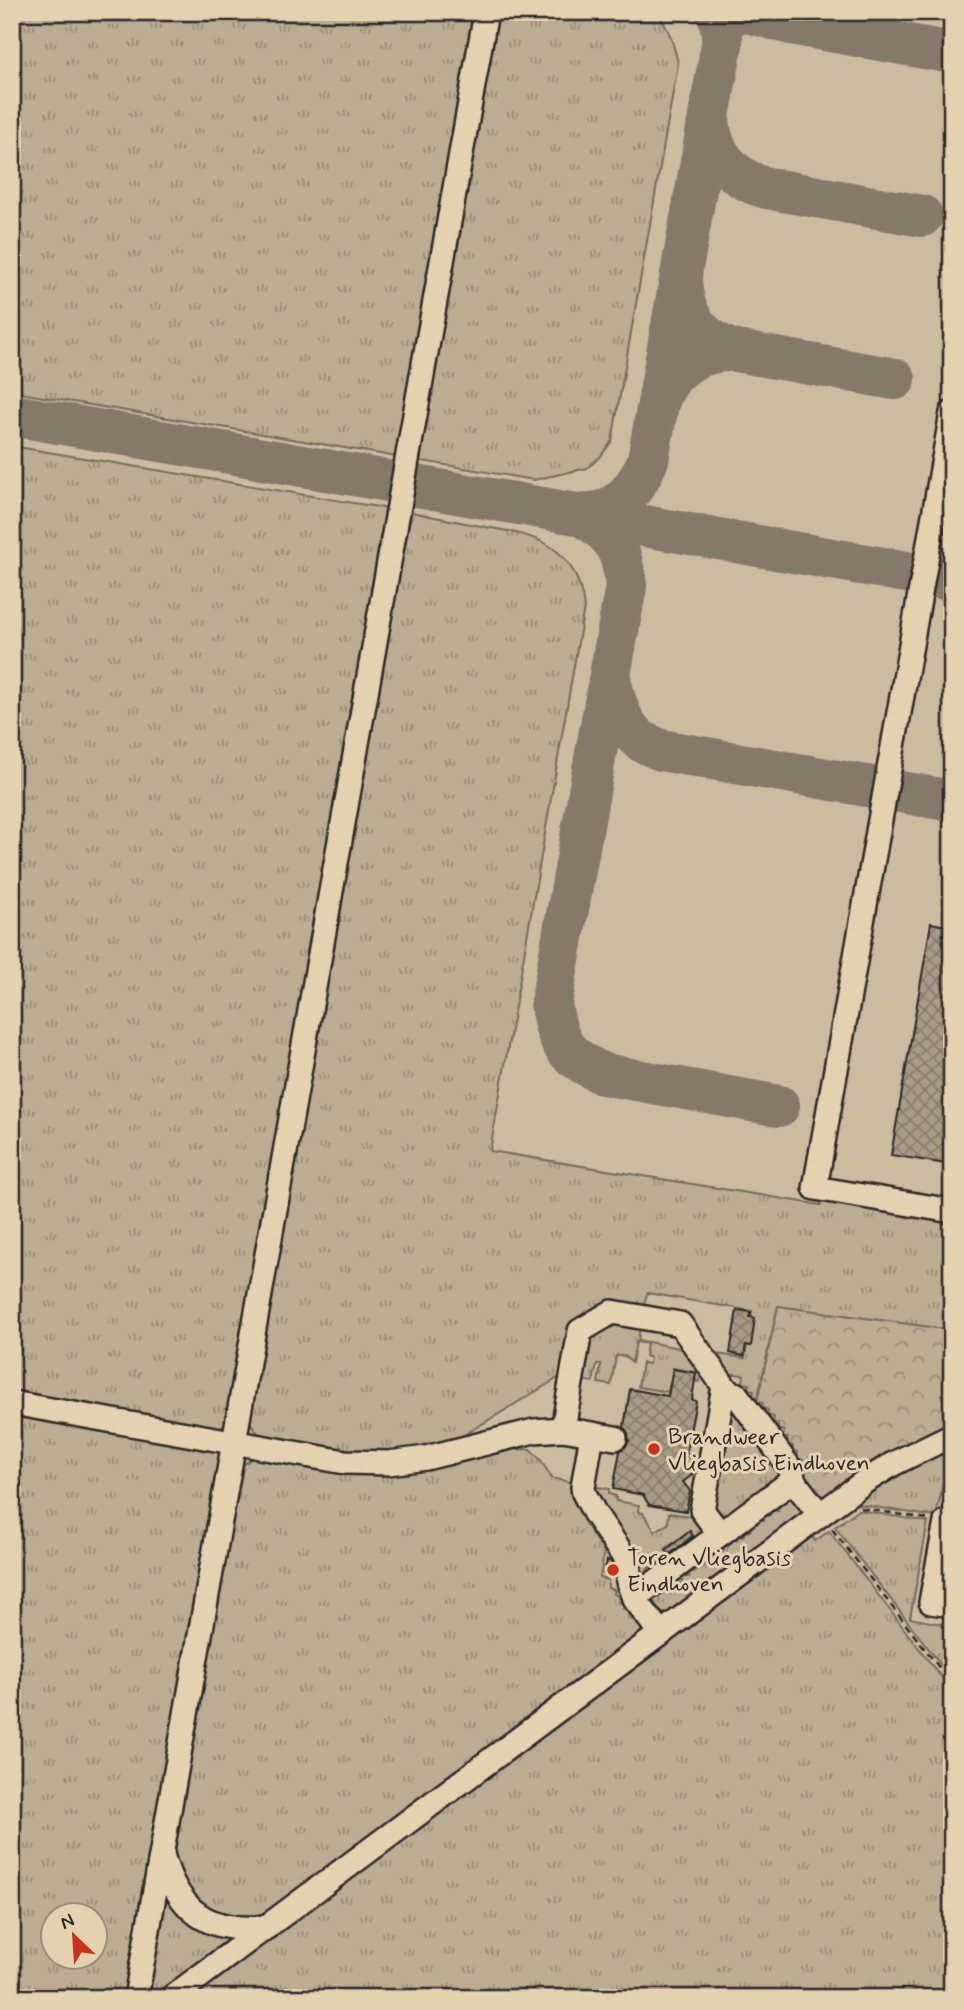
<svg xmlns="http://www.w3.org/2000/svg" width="964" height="2010" font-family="Mynerve,sans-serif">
<defs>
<pattern id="grass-tufts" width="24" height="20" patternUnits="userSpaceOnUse" patternTransform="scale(1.75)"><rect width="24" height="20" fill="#bbad92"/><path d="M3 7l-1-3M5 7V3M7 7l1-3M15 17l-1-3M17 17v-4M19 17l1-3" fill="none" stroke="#988d77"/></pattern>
<pattern id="forest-crowns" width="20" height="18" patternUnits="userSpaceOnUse" patternTransform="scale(1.75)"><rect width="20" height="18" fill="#bbad92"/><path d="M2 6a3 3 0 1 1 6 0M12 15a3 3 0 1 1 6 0" fill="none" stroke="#988d77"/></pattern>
<pattern id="building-cross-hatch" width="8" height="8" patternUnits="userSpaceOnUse" patternTransform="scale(1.75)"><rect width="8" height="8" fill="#a79b85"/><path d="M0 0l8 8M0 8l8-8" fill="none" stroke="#887f6d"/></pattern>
</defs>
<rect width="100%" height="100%" fill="#dccaaa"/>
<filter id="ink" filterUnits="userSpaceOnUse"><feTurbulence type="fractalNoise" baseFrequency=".0143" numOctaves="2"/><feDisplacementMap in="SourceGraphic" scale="14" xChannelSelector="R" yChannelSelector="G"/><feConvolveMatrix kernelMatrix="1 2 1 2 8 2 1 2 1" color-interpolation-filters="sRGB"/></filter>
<g filter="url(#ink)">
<!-- built -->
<path fill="#ccbc9f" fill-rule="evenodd" d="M12,12H952V1998H12ZM52,1916H94V1958H52Z"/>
<!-- grass -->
<g fill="url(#grass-tufts)" stroke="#736c5e" stroke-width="2" fill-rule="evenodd">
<path d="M22,12H478L398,457L26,394L12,390V69Z"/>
<path d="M493,12H657C669,29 674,44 678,64L612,441L600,457L587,468L534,480L416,460Z"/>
<path d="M12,446L390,509L230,1420L216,1430L12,1394Z"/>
<path d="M412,512C437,518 462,522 486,527C540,536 577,547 584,608L490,1151L821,1205L823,1197L952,1219V1330L778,1306L758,1397L753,1396L754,1390L748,1389L749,1384L743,1383L744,1375L723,1373L710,1353L745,1358L752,1311L647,1293L643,1309L601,1303L575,1321L564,1378H558L454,1441L428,1448L372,1455L261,1438L247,1418L404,513Z"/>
<path d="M613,1321L640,1325L638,1340L689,1350L701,1369L699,1382L695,1381L696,1372L673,1368L668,1392L638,1387L642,1363L649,1364L650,1358L645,1356L647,1344L636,1342L632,1363L625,1356H616L611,1385L598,1383L601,1364H597L593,1382L579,1380L587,1340Z"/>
<path d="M731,1404L784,1472L730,1520L712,1516Z"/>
<path d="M12,1411L215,1447L223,1460L128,1998H12ZM52,1916H94V1958H52Z"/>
<path d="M952,1444V1479L944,1478L936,1517L857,1504L816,1533L813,1529L907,1463Z"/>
<path d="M530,1449L539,1458L552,1478L575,1483L593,1531L591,1533L604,1552L600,1578L608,1580V1588L615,1590L614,1594L620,1597L619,1602L624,1603L623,1609L629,1610L628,1619L646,1621L643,1638L280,1905L258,1915L240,1917L221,1915L194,1900L174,1863L172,1845L238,1469L251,1459L261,1455Z"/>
<path d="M591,1486L609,1489V1494L616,1496V1501L639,1505L638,1512L643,1513L655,1531L668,1524L669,1513L696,1517L697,1522L708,1538L700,1544L689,1531L665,1549L675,1562L667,1568L669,1558L661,1557L660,1562L655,1563L654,1567H648L647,1572H642L640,1588Z"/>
<path d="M790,1492L802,1505L800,1522L667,1619V1614L649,1609L652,1592L670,1594L671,1588L676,1587L677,1584H682L683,1577H689L690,1572H695L697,1567H703L705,1562H709L711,1556L716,1557L717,1552H723L724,1546H729L733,1540H737L738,1536H743L745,1531H750L753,1524H757L758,1520H764V1515H770L771,1511H778L779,1506L769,1504Z"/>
<path d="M858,1510L928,1522L910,1618L952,1626V1679L835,1527Z"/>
<path d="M829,1531L952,1691V1998H184L809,1532L815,1541Z"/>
<path d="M163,1885L226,1937L227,1942L225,1948L158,1998H143Z"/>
</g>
<!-- forest -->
<path fill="url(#forest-crowns)" stroke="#736c5e" stroke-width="2" d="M778,1306L952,1330V1428L830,1498L817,1496L801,1476L803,1460L797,1458L798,1452L792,1451L793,1446L787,1445L788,1438H783L784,1431L778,1429V1424L773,1422L774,1417L767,1415L768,1410L762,1408L763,1403L757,1402Z"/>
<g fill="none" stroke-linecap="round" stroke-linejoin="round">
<!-- taxiway -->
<g stroke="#847a6a" stroke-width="42">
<path d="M748,12L791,24L947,52"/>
<path d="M709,118C710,154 734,180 767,188L922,216"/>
<path d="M736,351L895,379"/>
<path d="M660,398C672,365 703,349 736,351C702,341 682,315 681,279"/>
<path d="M12,415L952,580"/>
<path d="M579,514C613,534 622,547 626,586L551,1004C558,1047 565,1055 603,1074L779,1106"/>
<path d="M579,514C587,513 595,513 602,511C626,503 639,482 648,460L722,44V31L717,12"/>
<path d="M610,679C615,702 621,725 640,740C646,744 655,747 661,750L952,801"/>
</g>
</g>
<!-- building -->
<g fill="url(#building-cross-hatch)" stroke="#2b2b2b" stroke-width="2">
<path d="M931,923L952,927V1165L891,1155Z"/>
<path d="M737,1310L751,1312L750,1317L755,1318L751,1346L746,1345L744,1356L730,1353Z"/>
<path d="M673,1369L696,1373L692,1400L696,1401L686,1453L693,1454L695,1464L692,1475L683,1482L690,1491L686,1511L649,1505L643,1495L613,1489L620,1451L626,1446L629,1440L628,1433L624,1427L630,1389L668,1396Z"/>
<path d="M690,1531L693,1536L669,1555L666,1550Z"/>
<path d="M607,1560L610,1561L615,1568L614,1576L604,1574Z"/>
</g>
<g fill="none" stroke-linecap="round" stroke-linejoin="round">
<!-- minor casing -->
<g stroke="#2b2b2b" stroke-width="28">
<g id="minor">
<path d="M952,413L815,1188L952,1211"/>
<path d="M12,1403L345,1462L389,1463L426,1458L534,1431L563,1429L615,1438"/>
<path d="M563,1429L580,1331L612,1312L680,1324L728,1392"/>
<path d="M592,1434L583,1487L584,1493L595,1514L629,1564L628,1582L634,1598"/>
<path d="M952,1523L946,1522L931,1602L952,1605"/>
<path d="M720,1534L702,1510L723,1392L736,1394L792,1471L793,1480"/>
<path d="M661,1634L634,1598L793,1480L820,1515"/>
<path d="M162,1854C177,1911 208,1934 267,1927"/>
<path d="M136,1998L486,12"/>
<path d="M171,1998L864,1482L893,1464L952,1435"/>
</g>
</g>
<!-- path -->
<g stroke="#2b2b2b" stroke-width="2.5" stroke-dasharray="7 5" stroke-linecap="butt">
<path d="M861,1508L927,1519"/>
<path d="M832,1529L952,1684"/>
</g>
<!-- minor -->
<use href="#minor" stroke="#e3d1af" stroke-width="23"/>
</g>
</g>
<!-- markers -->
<g fill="#c8321e" stroke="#e3d1af" stroke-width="2.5">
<circle cx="654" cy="1449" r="7"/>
<circle cx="613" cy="1570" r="7"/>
</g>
<g text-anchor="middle" stroke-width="6" stroke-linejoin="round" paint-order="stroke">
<!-- poi labels -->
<g font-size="23" fill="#2b2b2b" stroke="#e3d1af" text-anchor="start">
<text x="668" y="1444">Brandweer<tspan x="668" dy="26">Vliegbasis Eindhoven</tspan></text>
<text x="627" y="1565">Toren Vliegbasis<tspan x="627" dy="26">Eindhoven</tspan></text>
</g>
</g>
<!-- margin -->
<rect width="964" height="2010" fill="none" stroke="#e3d1af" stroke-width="42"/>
<rect x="21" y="21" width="922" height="1968" fill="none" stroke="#2b2b2b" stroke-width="2.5" filter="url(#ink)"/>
<!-- north arrow -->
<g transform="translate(74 1936) rotate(335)"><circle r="33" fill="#e3d1af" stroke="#998f7a" stroke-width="2"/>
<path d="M0-5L12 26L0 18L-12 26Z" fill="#c8321e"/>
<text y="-10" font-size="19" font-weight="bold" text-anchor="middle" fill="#2b2b2b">N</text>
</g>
</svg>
